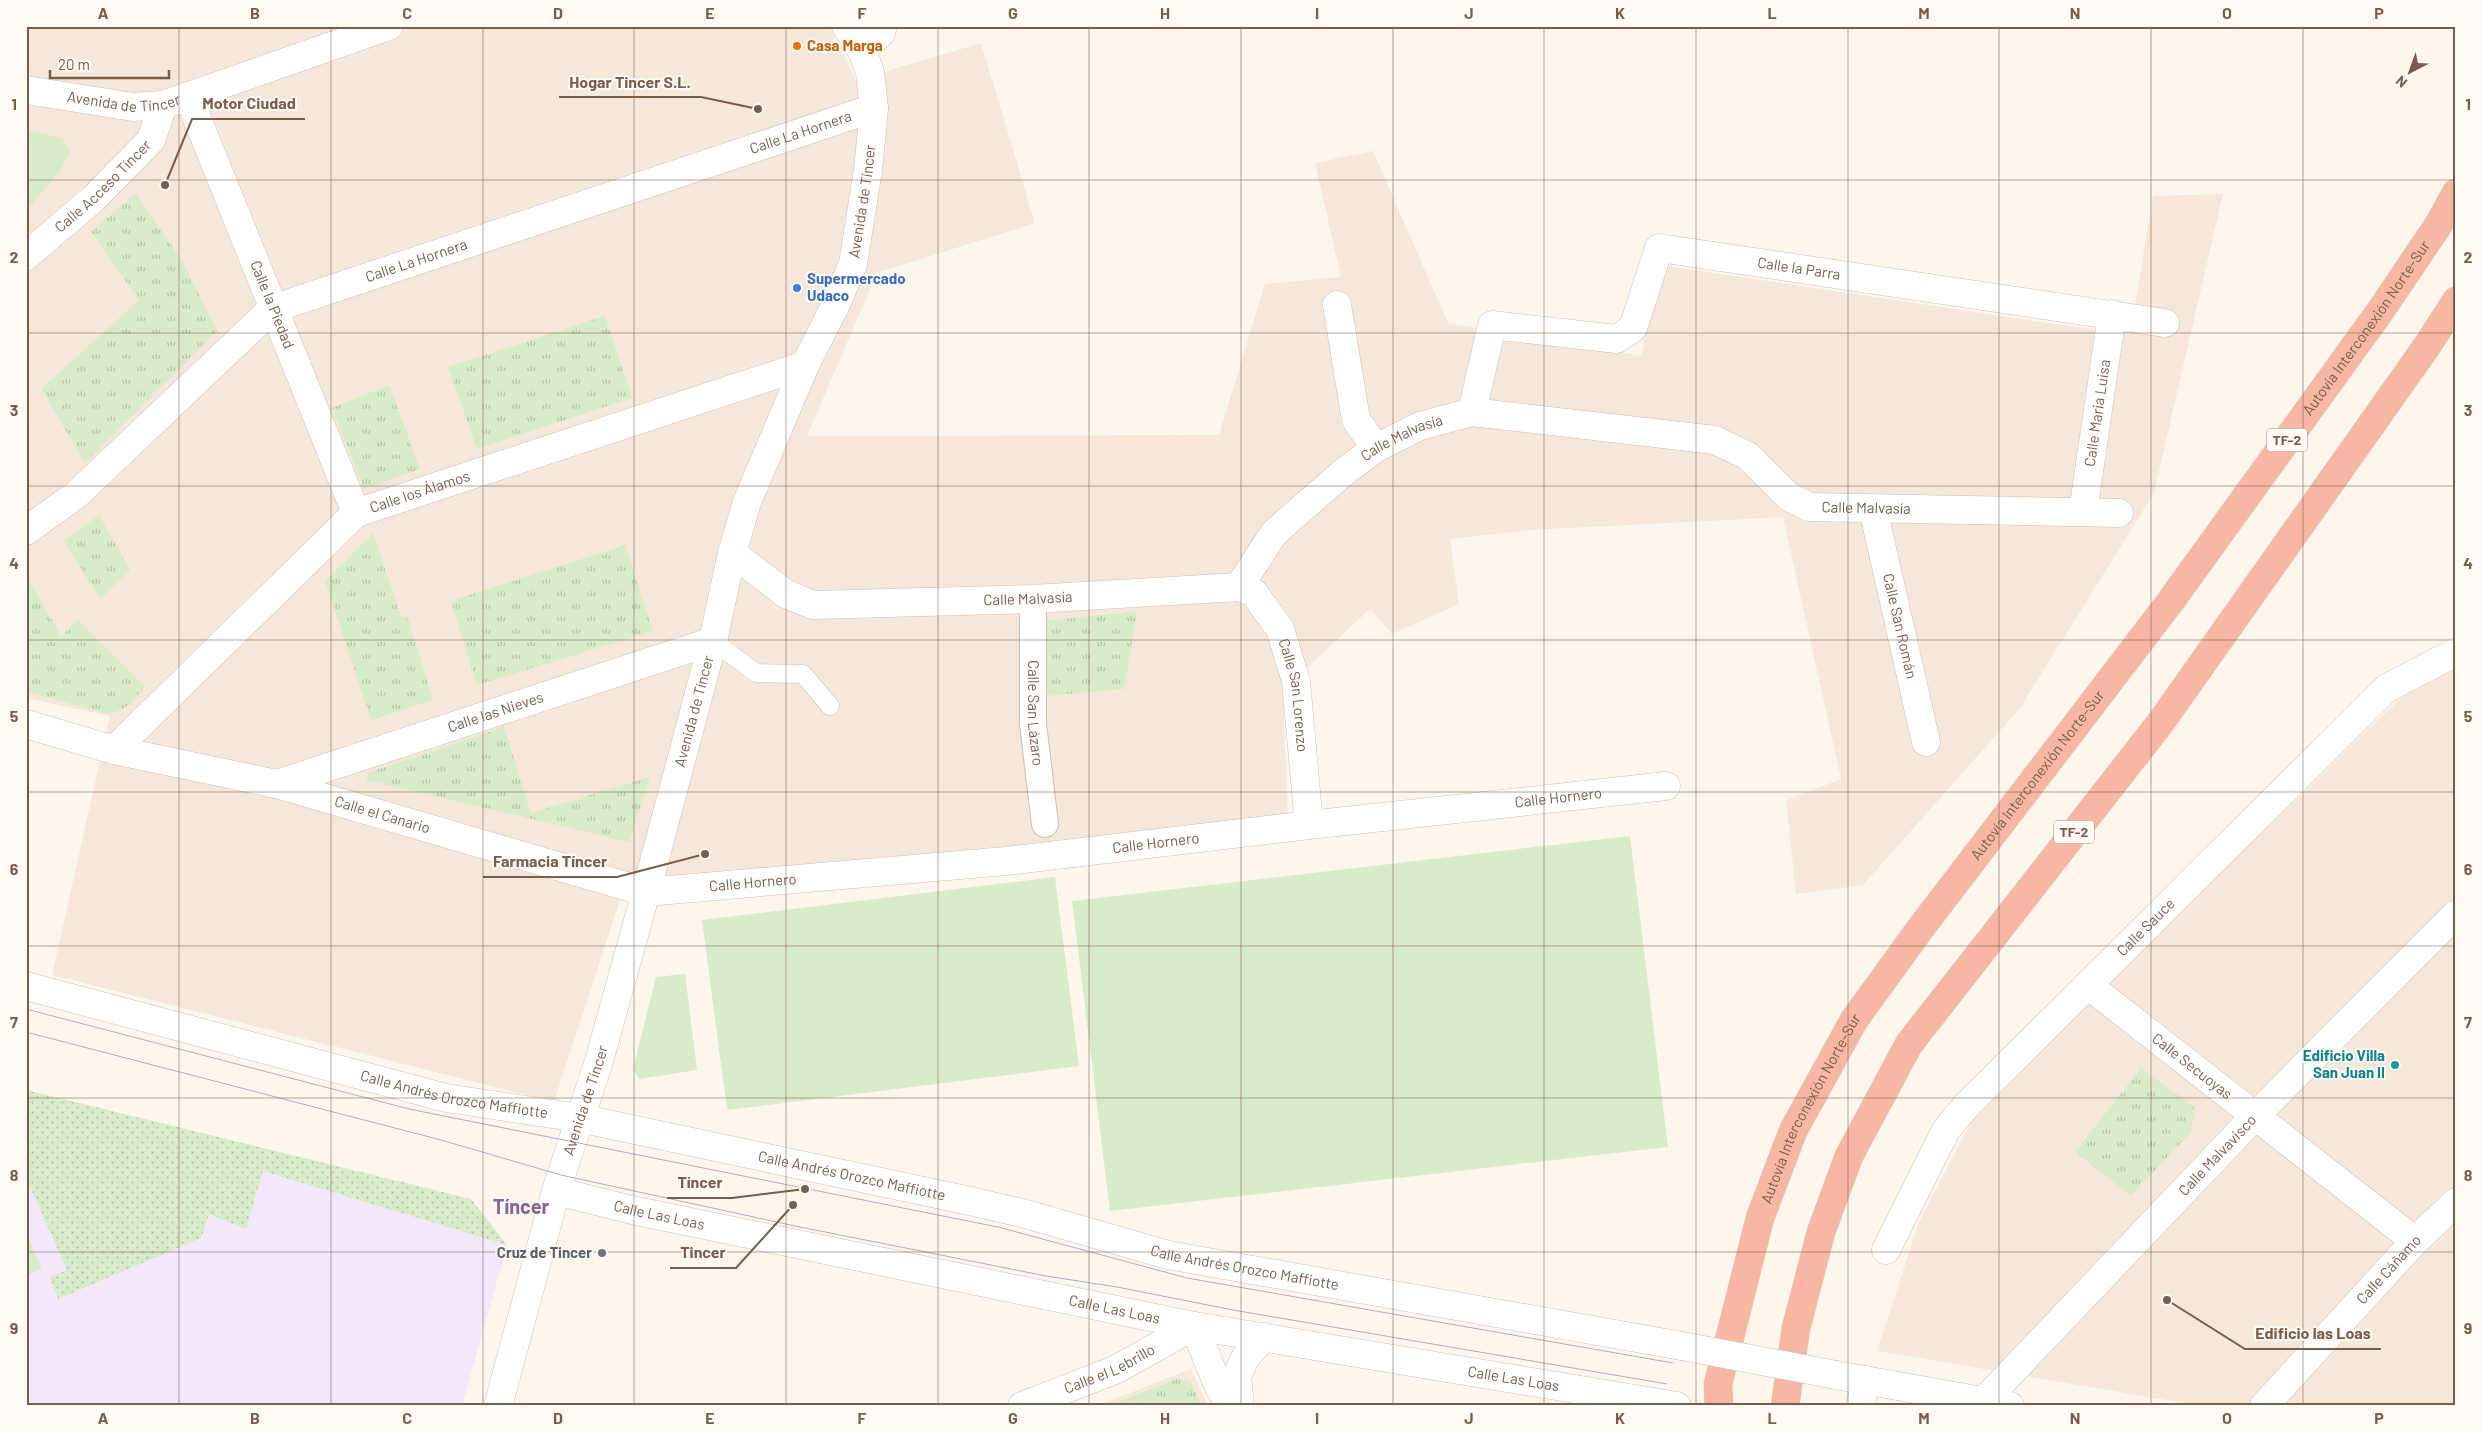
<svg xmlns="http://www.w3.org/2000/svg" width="2482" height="1432" font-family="Barlow,sans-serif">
<defs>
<pattern id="grass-tufts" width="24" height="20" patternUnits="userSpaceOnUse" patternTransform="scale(1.25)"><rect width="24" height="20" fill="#d8ecc9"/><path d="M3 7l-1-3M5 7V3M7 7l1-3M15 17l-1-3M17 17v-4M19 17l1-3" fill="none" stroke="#b4c2a5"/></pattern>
<pattern id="garden-dots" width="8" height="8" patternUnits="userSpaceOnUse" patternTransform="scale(1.25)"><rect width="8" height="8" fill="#d8ecc9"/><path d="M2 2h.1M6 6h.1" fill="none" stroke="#b4c2a5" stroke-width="1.8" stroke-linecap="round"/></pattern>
</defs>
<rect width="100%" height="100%" fill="#fdf6ec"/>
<!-- residential -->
<g fill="#f5e8da">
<path d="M26,26H829L856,80L981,43L1035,223L877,273L807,436L1219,435L1265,284L1341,277L1315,163L1373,151L1448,323L1641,356L1660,265L2130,335L2153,196L2223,194L2154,493L2020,708L1863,885L1796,894L1786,800L1841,779L1783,517L1530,530L1450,539L1459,604L1392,634L1370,609L1283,690L1288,817L624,888L554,1102L52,975L110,716L26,698Z"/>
<path d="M2456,665V1406H2202L1877,1351L1919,1222L1977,1111L2414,685Z"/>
<path d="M1191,1369L1208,1406H1096Z"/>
</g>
<!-- education -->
<path fill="#f3e8fa" d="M26,1090L471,1199L507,1245L462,1406H26Z"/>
<!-- grass -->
<g fill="url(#grass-tufts)">
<path d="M136,193L182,261L217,331L85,463L41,389L139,300L91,232Z"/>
<path d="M605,316L632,398L477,449L448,367Z"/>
<path d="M389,385L420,469L364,489L332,408Z"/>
<path d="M99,515L130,570L100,599L64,541Z"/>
<path d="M373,533L401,617L407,616L433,700L371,720L325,581Z"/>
<path d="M625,545L653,631L477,685L451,601Z"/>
<path d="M26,575L61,636L78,620L145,687C133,701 125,713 105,713L26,692Z"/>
<path d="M1137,611L1124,689L1044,696V621Z"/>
<path d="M504,727L531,813L650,777L629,842L367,780V773Z"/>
<path d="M2141,1068L2195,1108L2191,1132L2131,1196L2075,1152Z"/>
<path d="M1179,1378L1191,1382L1202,1406H1108Z"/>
</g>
<!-- park -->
<g fill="#d8ecc9">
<path d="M26,130L62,138L70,152L60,171L26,211Z"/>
<path d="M1630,836L1668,1147L1110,1211L1072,901Z"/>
<path d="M1055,877L1079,1066L727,1110L702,920Z"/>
<path d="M685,974L697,1070L639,1079L633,1069L656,977Z"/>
<path d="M26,1233L42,1268L26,1276Z"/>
</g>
<!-- garden -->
<path fill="url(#garden-dots)" d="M26,1090L471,1199L507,1245L263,1171L246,1229L209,1214L201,1238L58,1299L50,1277L67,1270L26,1178Z"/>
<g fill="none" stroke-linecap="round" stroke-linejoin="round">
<!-- service casing -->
<g stroke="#d1beb0" stroke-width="19">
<path id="service" d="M713,641L756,673L803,674L830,706"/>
</g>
<!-- pedestrian casing -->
<g stroke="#d1beb0" stroke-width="28">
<g id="pedestrian">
<path id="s1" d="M1033,599V724L1045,824"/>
</g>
</g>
<!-- minor casing -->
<g stroke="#d1beb0" stroke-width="29">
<g id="minor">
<path d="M862,51L881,33L883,26"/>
<path id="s2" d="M26,90L133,107L163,105L389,26"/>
<path id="s3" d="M188,96L356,513"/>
<path id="s4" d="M26,256L93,199L151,140L163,105"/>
<path d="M1337,305L1356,420L1376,448"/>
<path id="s5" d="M1472,412L1492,325L1617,339L1633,328L1659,248L2165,323"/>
<path id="s6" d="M1873,509L1926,742"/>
<path id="s7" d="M2083,512L2112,314"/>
<path id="s8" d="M26,531L77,494L272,309L874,108"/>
<path id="s9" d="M732,553L786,594L813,605L1033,599L1239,587L1254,593L1280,629L1296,681L1309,825"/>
<path id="s10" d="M1239,587L1274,533L1345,471L1376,448L1420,426L1472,412L1715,440L1748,456L1788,496L1809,507L2119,513"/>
<path id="s11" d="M26,724L114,750L277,784L646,892L1006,861L1309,825L1666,786"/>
<path id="s12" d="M114,750L356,513L805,365"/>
<path id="s13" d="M277,784L713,641"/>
<path id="s14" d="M2088,985L2415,1241"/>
<path id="s15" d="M26,986L446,1098L579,1118L970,1201L1026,1214L1168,1255L1682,1346"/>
<path id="s16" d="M556,1191L632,1210L1194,1326L1677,1406"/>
<path id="s17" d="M1886,1250L1946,1130L1966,1106L2387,688L2456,652"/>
<path d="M1836,1375L2010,1406"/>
<path id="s18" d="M1984,1401L2255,1116L2456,914"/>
<path id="s19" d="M498,1406L556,1191L599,1061L646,892L713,641L732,553L747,502L805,365L836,304L853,264L868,170L874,108L870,72L862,51L846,26"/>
<path id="s20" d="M1022,1406L1115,1370L1194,1326L1218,1385L1230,1406"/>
<path d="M1240,1406L1237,1376L1245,1358L1264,1337"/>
<path d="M1860,1406L1866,1380"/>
<path id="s21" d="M2264,1406L2415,1241L2456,1202"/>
</g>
</g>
<!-- motorway casing -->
<g stroke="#dad1cd" stroke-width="29">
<g id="motorway">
<path id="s22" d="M1719,1406L1718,1384L1760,1218L1793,1131L1854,1020L1920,929L2170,602L2381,310L2439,224L2456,193"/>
<path d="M1785,1406L1796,1328L1821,1232L1849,1156L1909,1044L2161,722L2427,346L2456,301"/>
</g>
</g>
<!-- service -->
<use href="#service" stroke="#fff" stroke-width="18"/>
<!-- pedestrian -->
<use href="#pedestrian" stroke="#fff" stroke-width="26"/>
<!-- minor -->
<use href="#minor" stroke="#fff" stroke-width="28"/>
<!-- motorway -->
<use href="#motorway" stroke="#f7b7a3" stroke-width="28"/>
<!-- tram -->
<g stroke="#b9a8c9" stroke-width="1">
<path d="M26,1009L409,1109L998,1227L1187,1278L1673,1363"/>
<path d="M26,1032L441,1140L561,1175L795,1226L1046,1276L1117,1287L1233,1310L1667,1384"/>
</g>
<!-- minor-bridge casing -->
<g stroke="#d1beb0" stroke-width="29" stroke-linecap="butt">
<path id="minor-bridge" d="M1682,1346L1836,1375"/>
</g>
<!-- minor-bridge -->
<use href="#minor-bridge" stroke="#fff" stroke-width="28"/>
</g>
<!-- grid -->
<path fill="none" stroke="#7a5c4d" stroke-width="1" stroke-opacity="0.55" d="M179,26V1406M331,26V1406M483,26V1406M634,26V1406M786,26V1406M938,26V1406M1089,26V1406M1241,26V1406M1393,26V1406M1544,26V1406M1696,26V1406M1848,26V1406M1999,26V1406M2151,26V1406M2303,26V1406M26,180H2456M26,333H2456M26,486H2456M26,640H2456M26,792H2456M26,946H2456M26,1098H2456M26,1252H2456"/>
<!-- markers -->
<circle fill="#e8710a" stroke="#fffaf3" stroke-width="2" cx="797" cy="46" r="5"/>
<circle fill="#3f7fe0" stroke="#fffaf3" stroke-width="2" cx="797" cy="288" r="5"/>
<circle fill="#0f9aa8" stroke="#fffaf3" stroke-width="2" cx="2395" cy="1065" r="5"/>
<circle fill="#6b7280" stroke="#fffaf3" stroke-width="2" cx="602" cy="1253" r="5"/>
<g text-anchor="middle" stroke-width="4" stroke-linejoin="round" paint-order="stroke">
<!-- shield labels -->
<g fill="#fffaf3" stroke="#a28b7f" stroke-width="1">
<rect x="2267" y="428.5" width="40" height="23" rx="4"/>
<rect x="2054" y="820.5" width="40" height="23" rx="4"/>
</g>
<g font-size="14" font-weight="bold" fill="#7a5c4d">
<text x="2287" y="445">TF-2</text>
<text x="2074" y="837">TF-2</text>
</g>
<!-- food labels -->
<g font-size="15" font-weight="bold" fill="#c56008" stroke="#fffaf3" text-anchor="start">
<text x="807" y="51">Casa Marga</text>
</g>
<!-- street labels -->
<g font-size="15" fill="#7a5c4d" stroke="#fffaf3">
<text dy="5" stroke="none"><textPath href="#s2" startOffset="99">Avenida de Tíncer</textPath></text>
<text dy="5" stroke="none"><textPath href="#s8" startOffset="889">Calle La Hornera</textPath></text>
<text dy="5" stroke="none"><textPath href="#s4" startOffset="104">Calle Acceso Tíncer</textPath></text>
<text dy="5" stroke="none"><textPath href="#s19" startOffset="1262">Avenida de Tíncer</textPath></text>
<text dy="5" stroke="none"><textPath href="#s8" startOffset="484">Calle La Hornera</textPath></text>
<text dy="5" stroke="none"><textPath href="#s5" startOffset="460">Calle la Parra</textPath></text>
<text dy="5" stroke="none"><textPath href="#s3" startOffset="225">Calle la Piedad</textPath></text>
<text dy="5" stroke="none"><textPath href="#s22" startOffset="1274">Autovía Interconexión Norte-Sur</textPath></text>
<text dy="5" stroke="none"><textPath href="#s7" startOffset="100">Calle Maria Luisa</textPath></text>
<text dy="5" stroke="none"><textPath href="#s10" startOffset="225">Calle Malvasía</textPath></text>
<text dy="5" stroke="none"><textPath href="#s12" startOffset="406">Calle los Álamos</textPath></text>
<text dy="5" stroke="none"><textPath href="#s10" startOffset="719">Calle Malvasía</textPath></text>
<text dy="5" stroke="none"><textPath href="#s9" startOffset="312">Calle Malvasía</textPath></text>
<text dy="5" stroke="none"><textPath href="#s6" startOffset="120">Calle San Román</textPath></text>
<text dy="5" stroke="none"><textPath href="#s9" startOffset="652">Calle San Lorenzo</textPath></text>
<text dy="5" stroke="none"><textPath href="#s19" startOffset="722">Avenida de Tíncer</textPath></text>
<text dy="5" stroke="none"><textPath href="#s13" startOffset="230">Calle las Nieves</textPath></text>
<text dy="5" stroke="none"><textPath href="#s1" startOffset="114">Calle San Lázaro</textPath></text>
<text dy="5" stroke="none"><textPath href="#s22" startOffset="719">Autovía Interconexión Norte-Sur</textPath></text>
<text dy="5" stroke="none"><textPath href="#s11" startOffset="1560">Calle Hornero</textPath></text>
<text dy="5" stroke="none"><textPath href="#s11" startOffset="368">Calle el Canario</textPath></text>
<text dy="5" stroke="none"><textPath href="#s11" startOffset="1155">Calle Hornero</textPath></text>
<text dy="5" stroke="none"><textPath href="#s11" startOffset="750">Calle Hornero</textPath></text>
<text dy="5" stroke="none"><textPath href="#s17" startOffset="419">Calle Sauce</textPath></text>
<text dy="5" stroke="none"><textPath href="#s14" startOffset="132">Calle Secuoyas</textPath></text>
<text dy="5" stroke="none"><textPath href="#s15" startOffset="442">Calle Andrés Orozco Maffiotte</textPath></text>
<text dy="5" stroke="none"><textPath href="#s19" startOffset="318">Avenida de Tíncer</textPath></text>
<text dy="5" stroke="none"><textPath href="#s22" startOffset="314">Autovía Interconexión Norte-Sur</textPath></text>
<text dy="5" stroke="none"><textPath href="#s18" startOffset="339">Calle Malvavisco</textPath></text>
<text dy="5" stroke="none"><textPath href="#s15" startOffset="848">Calle Andrés Orozco Maffiotte</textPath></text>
<text dy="5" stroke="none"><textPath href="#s16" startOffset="106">Calle Las Loas</textPath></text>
<text dy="5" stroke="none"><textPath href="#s15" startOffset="1252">Calle Andrés Orozco Maffiotte</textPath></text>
<text dy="5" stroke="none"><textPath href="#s21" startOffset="185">Calle Cáñamo</textPath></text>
<text dy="5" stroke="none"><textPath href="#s16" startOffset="571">Calle Las Loas</textPath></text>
<text dy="5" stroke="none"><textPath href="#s20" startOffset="95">Calle el Lebrillo</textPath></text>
<text dy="5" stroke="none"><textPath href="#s16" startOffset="976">Calle Las Loas</textPath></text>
</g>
<!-- shop labels -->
<g font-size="15" font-weight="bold" fill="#366cbe" stroke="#fffaf3" text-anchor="start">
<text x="807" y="284">Supermercado<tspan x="807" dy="17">Udaco</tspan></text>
</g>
<!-- culture labels -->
<g font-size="15" font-weight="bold" fill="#0d838f" stroke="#fffaf3" text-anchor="end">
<text x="2385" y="1061">Edificio Villa<tspan x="2385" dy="17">San Juan II</tspan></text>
</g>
<!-- worship labels -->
<g font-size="15" font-weight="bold" fill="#5b616d" stroke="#fffaf3" text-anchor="end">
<text x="592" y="1258">Cruz de Tincer</text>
</g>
<!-- district labels -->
<g font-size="20" font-weight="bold" fill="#846695" stroke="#fffaf3">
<text x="521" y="1214">Tíncer</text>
</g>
</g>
<!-- callouts -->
<path fill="none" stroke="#7a5c4d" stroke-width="2" d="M758 109L701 97H559M165 185L192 119H305M705 854L617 877H483M805 1189L732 1198H667M793 1205L736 1268H670M2167 1300L2245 1349H2381"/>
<g fill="#7a5c4d" stroke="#fffaf3" stroke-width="2">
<circle cx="758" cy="109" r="5"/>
<circle cx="165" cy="185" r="5"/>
<circle cx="705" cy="854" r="5"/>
<circle cx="805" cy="1189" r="5"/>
<circle cx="793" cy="1205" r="5"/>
<circle cx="2167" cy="1300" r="5"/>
</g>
<g font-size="16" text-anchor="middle" font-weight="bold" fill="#7a5c4d" stroke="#fffaf3" stroke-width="4" stroke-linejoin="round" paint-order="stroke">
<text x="630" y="88">Hogar Tincer S.L.</text>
<text x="249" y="109">Motor Ciudad</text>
<text x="550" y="867">Farmacia Tíncer</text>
<text x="700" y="1188">Tíncer</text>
<text x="703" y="1258">Tincer</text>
<text x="2313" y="1339">Edificio las Loas</text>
</g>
<!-- border -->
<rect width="2482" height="1432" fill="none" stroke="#fffaf3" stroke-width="55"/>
<!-- north arrow -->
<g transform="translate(2410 72) rotate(221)" stroke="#fffaf3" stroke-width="4" paint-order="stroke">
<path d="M0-4L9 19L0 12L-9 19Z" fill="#7a5c4d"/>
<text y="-8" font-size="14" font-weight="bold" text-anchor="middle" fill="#7a5c4d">N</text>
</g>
<!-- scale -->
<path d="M50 70v8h119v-8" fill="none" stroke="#7a5c4d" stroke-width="2.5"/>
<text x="58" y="70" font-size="15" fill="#7a5c4d" stroke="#fffaf3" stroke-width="4" paint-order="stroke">20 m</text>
<rect x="28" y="28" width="2426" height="1376" fill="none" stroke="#7a5c4d" stroke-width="2"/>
<g font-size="16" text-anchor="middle" font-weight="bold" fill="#7a5c4d">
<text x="103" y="19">A</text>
<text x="255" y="19">B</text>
<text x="407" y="19">C</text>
<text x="558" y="19">D</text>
<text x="710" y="19">E</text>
<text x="862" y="19">F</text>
<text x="1013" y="19">G</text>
<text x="1165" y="19">H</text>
<text x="1317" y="19">I</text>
<text x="1469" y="19">J</text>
<text x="1620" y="19">K</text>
<text x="1772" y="19">L</text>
<text x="1924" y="19">M</text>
<text x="2075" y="19">N</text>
<text x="2227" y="19">O</text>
<text x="2379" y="19">P</text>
<text x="14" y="110">1</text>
<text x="2468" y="110">1</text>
<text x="14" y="263">2</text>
<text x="2468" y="263">2</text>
<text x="14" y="416">3</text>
<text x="2468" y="416">3</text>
<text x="14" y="569">4</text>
<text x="2468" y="569">4</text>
<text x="14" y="722">5</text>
<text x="2468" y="722">5</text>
<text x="14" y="875">6</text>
<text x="2468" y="875">6</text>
<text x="14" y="1028">7</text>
<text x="2468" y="1028">7</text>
<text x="14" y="1181">8</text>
<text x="2468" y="1181">8</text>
<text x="14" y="1334">9</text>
<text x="2468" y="1334">9</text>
<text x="103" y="1424">A</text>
<text x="255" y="1424">B</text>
<text x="407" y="1424">C</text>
<text x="558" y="1424">D</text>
<text x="710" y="1424">E</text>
<text x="862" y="1424">F</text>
<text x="1013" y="1424">G</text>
<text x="1165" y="1424">H</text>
<text x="1317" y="1424">I</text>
<text x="1469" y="1424">J</text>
<text x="1620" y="1424">K</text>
<text x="1772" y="1424">L</text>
<text x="1924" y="1424">M</text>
<text x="2075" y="1424">N</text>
<text x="2227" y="1424">O</text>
<text x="2379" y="1424">P</text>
</g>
</svg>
